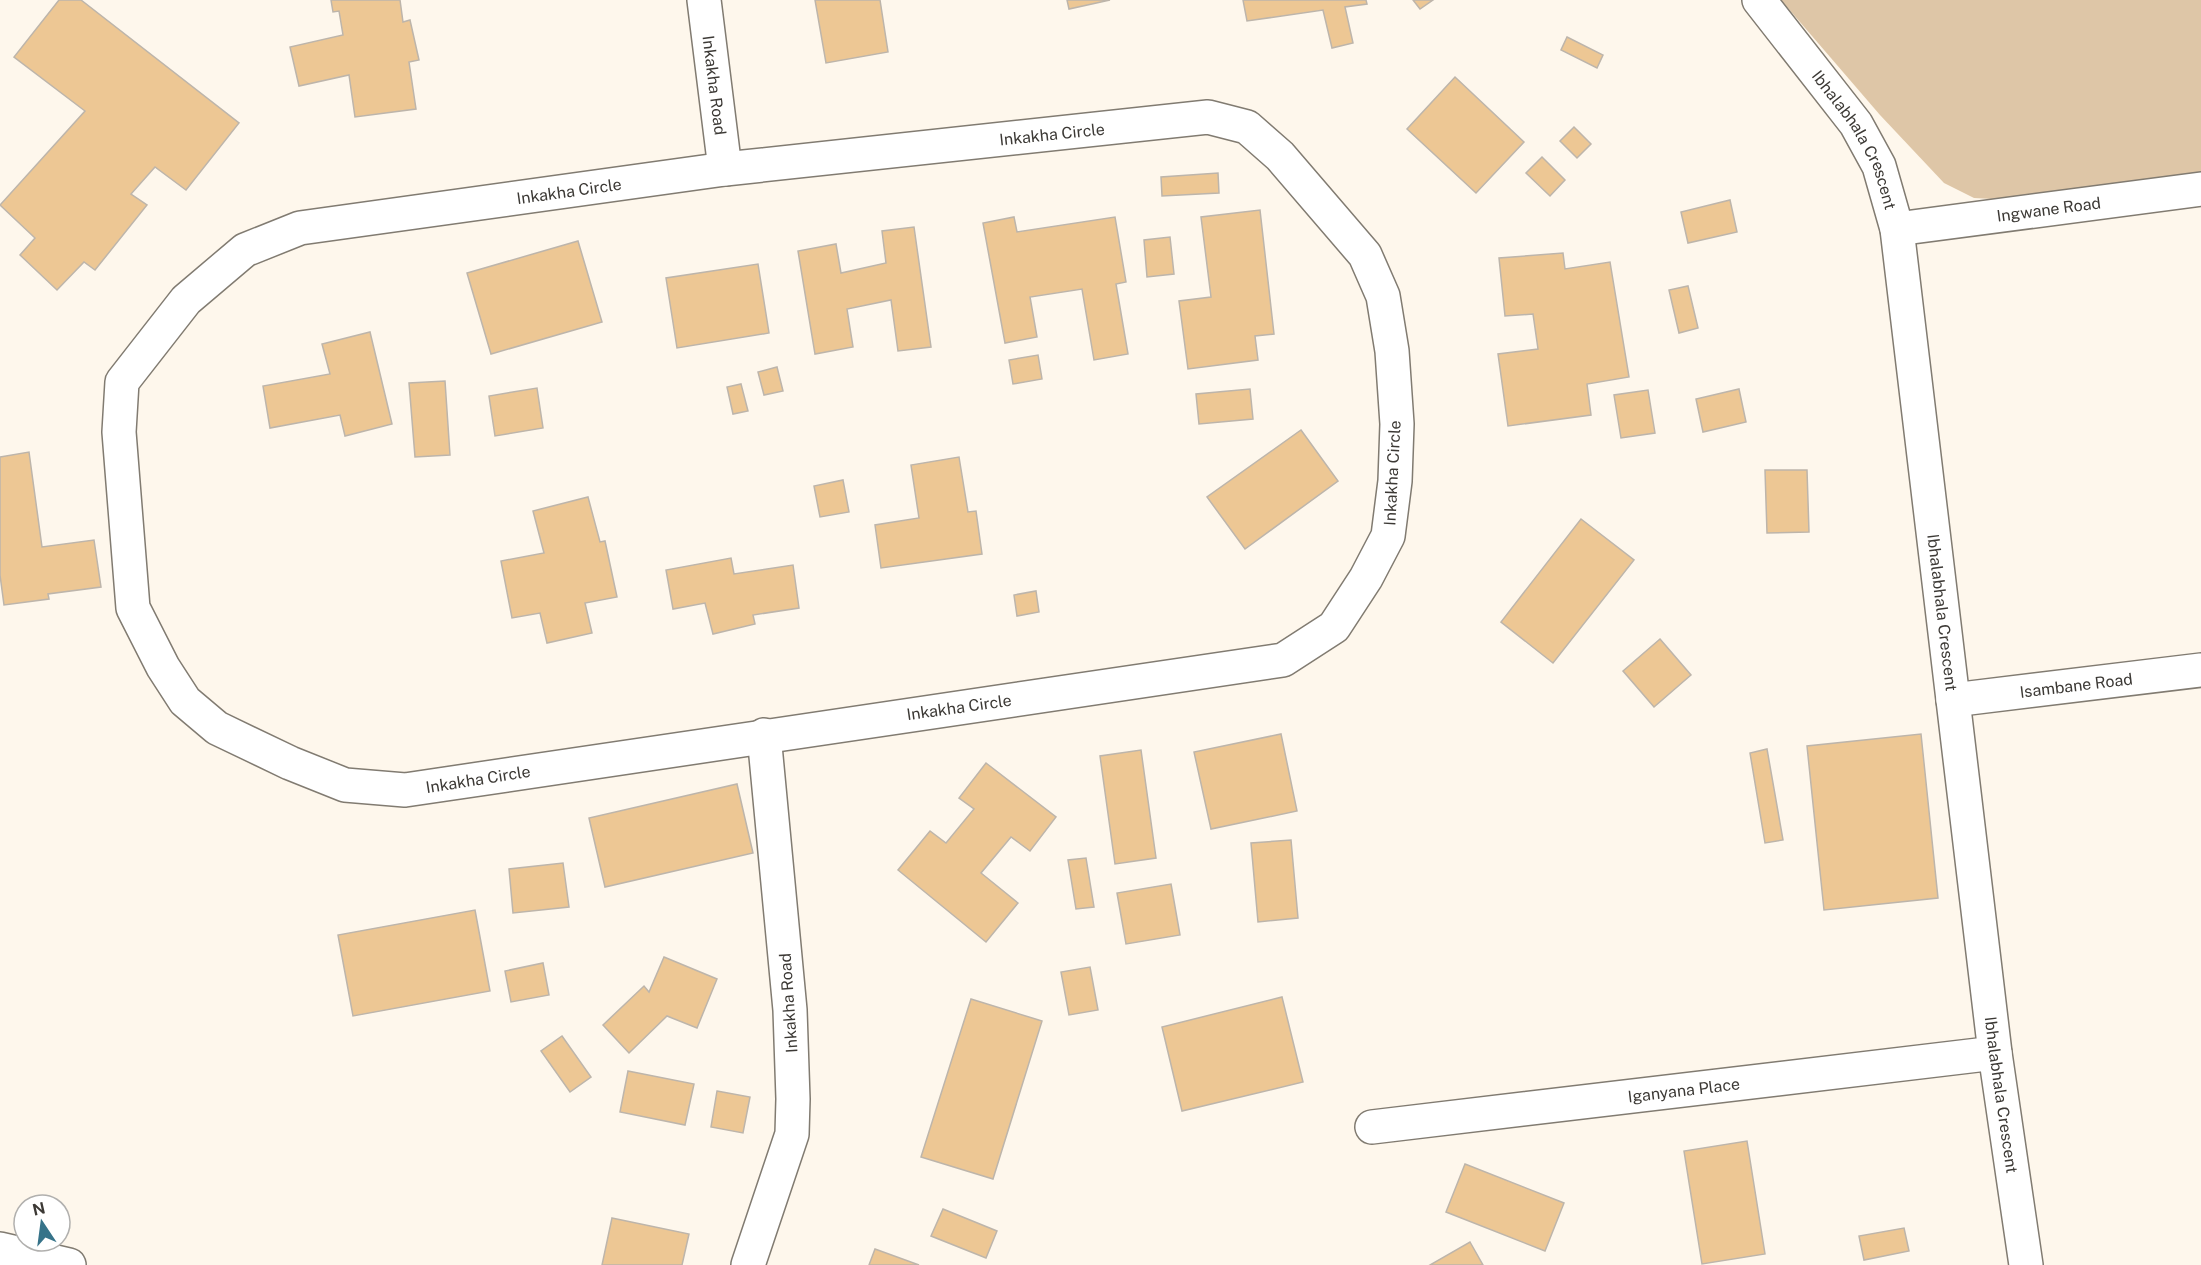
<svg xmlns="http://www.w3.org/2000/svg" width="2201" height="1265" font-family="'Public Sans',sans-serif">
<rect width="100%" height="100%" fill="#fef7ec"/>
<!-- green -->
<path fill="#dec6a7" d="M1781,0H2201V175L2011,200L1974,198L1944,183L1880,115Z"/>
<!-- building -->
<g fill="#edc794" stroke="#bdb5ab" stroke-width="1.5">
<path d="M59,0H81L239,123L186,190L155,167L131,194L147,205L95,270L84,262L57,290L20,255L35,238L0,205L85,111L14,57Z"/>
<path d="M331,0H400L403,22L410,20L419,60L409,62L416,109L355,117L349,75L299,86L290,47L343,35L339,11L333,12Z"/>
<path d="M815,0H880L888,52L826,63Z"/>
<path d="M1067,0H1110L1069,9Z"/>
<path d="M1243,0H1366L1367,4L1345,7L1353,43L1332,48L1323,10L1247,21Z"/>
<path d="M1413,0H1433L1420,9Z"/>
<path d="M1567,37L1603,55L1597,68L1561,50Z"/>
<path d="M1455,77L1524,142L1476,193L1407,129Z"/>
<path d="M1574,127L1591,144L1577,158L1560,141Z"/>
<path d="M1542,157L1565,180L1550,196L1526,173Z"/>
<path d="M1218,173L1219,193L1162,196L1161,177Z"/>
<path d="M1730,200L1737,232L1688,243L1681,212Z"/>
<path d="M1260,210L1274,334L1255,336L1258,360L1188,369L1179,301L1211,297L1201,217Z"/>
<path d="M1014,217L1017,232L1115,217L1126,282L1116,284L1128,354L1094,360L1082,289L1030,297L1037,337L1005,343L983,223Z"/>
<path d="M914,227L931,347L898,351L891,300L847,309L853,347L815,354L798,251L836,244L841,273L886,263L882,231Z"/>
<path d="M1170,237L1174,274L1147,277L1144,240Z"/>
<path d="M578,241L602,322L491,354L467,273Z"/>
<path d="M1563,253L1565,269L1610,262L1629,377L1587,384L1591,415L1508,426L1498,354L1538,349L1533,314L1505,316L1499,258Z"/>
<path d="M758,264L769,333L677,348L666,278Z"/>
<path d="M1688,286L1698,328L1679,333L1669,290Z"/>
<path d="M370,332L392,424L345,436L340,415L270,428L263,386L330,374L322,344Z"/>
<path d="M1038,355L1042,379L1013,384L1009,360Z"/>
<path d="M777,367L783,391L764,395L758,372Z"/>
<path d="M445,381L450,455L415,457L409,383Z"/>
<path d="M741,384L748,411L733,414L727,387Z"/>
<path d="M537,388L543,428L495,436L489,396Z"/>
<path d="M1250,389L1253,419L1199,424L1196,394Z"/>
<path d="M1739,389L1746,422L1703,432L1696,399Z"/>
<path d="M1648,390L1655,433L1621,438L1614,395Z"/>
<path d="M1301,430L1338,481L1245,549L1207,497Z"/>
<path d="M29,452L42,547L94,540L101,587L48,594L49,599L4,605L0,575V457Z"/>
<path d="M959,457L968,512L976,511L982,554L881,568L875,525L919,518L911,465Z"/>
<path d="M1765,470H1807L1809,532L1767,533Z"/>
<path d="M843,480L849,512L820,517L814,486Z"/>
<path d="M588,497L600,542L605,541L617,597L585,603L592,633L547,643L540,613L512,618L501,561L544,553L533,511Z"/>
<path d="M1581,519L1634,560L1553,663L1501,622Z"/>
<path d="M731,558L734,574L793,565L799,608L753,615L755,624L713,634L705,603L673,609L666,570Z"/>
<path d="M1036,591L1039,612L1017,616L1014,595Z"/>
<path d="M1660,639L1691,675L1654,707L1623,671Z"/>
<path d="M1281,734L1297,811L1211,829L1194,752Z"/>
<path d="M1921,734L1938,898L1824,910L1807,746Z"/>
<path d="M1767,749L1783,840L1765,843L1750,753Z"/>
<path d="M1141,750L1156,858L1115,864L1100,756Z"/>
<path d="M986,763L1056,817L1030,851L1011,837L981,873L1018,903L986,942L898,870L930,831L946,843L974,809L959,798Z"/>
<path d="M737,784L753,853L605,887L589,818Z"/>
<path d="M1291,840L1298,918L1258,922L1251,843Z"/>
<path d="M1086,858L1094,907L1076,909L1068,860Z"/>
<path d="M563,863L569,907L513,913L509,869Z"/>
<path d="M1171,884L1180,935L1126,944L1117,893Z"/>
<path d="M475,910L490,991L353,1016L338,935Z"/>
<path d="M664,957L717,979L697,1028L667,1016L629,1053L603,1025L644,986L649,992Z"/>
<path d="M543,963L549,995L511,1002L505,971Z"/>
<path d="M1090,967L1098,1010L1069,1015L1061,972Z"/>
<path d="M1282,997L1303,1082L1182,1111L1162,1027Z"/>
<path d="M971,999L1042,1021L993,1179L921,1157Z"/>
<path d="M562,1036L591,1077L570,1092L541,1051Z"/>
<path d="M628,1071L694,1084L685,1125L620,1112Z"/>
<path d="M717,1091L750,1097L743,1133L711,1127Z"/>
<path d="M1747,1141L1765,1254L1702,1264L1684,1151Z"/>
<path d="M1465,1164L1564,1203L1545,1251L1446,1212Z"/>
<path d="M943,1209L997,1231L986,1258L931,1236Z"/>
<path d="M612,1218L689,1234L682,1265H602Z"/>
<path d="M1904,1228L1909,1251L1864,1260L1859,1236Z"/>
<path d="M1470,1242L1483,1265H1430Z"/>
<path d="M875,1249L919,1265H869Z"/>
</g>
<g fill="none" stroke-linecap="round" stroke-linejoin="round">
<!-- minor casing -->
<g stroke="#817b71" stroke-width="36">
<g id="minor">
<path id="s1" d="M704,0L725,169"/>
<path id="s2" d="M1759,0L1856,124L1879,166L1897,229L1995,1053L2026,1265"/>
<path d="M1208,117L1247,127L1280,156L1365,255L1383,296L1392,351L1397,424L1395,481L1388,536L1366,578L1334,627L1283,660L405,790L345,785L290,763L217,728L185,701L163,667L133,608L119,432L122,382L186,300L245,250L300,228L725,169Z"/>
<path id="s3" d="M1897,229L2201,189"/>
<path id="s4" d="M1953,700L2201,670"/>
<path id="s5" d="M1372,1127L1995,1053"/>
<path d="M0,1249L69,1265"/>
<path d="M748,1265L792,1134L793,1099L790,1010L764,735"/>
</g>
</g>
<!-- minor -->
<use href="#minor" stroke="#fff" stroke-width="33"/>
</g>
<g text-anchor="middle" stroke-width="4.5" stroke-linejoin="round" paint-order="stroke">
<!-- street labels -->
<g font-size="16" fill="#3c3935" stroke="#fff">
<text dy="6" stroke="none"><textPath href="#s1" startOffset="86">Inkakha Road</textPath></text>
<text transform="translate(1052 134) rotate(-6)" y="6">Inkakha Circle</text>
<text dy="6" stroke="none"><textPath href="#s2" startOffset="171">Ibhalabhala Crescent</textPath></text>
<text transform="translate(569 191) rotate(-8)" y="6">Inkakha Circle</text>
<text dy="6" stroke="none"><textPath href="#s3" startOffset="153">Ingwane Road</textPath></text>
<text transform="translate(1392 473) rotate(-87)" y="6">Inkakha Circle</text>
<text dy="6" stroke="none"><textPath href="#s2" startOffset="657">Ibhalabhala Crescent</textPath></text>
<text dy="6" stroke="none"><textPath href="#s4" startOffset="124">Isambane Road</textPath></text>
<text transform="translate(959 707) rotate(-8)" y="6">Inkakha Circle</text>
<text transform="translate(478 779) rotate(-9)" y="6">Inkakha Circle</text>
<text transform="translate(788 1003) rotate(-94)" y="6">Inkakha Road</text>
<text dy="6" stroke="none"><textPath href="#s5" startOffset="314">Iganyana Place</textPath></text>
<text dy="6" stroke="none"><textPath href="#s2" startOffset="1143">Ibhalabhala Crescent</textPath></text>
</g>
</g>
<!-- north arrow -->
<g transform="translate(42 1223) rotate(347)"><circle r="28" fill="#ffffff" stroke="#b1b0ae" stroke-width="1.5"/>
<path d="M0-4.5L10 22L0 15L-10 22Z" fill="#367389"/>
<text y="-9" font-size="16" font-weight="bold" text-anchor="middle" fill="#3c3935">N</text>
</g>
</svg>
